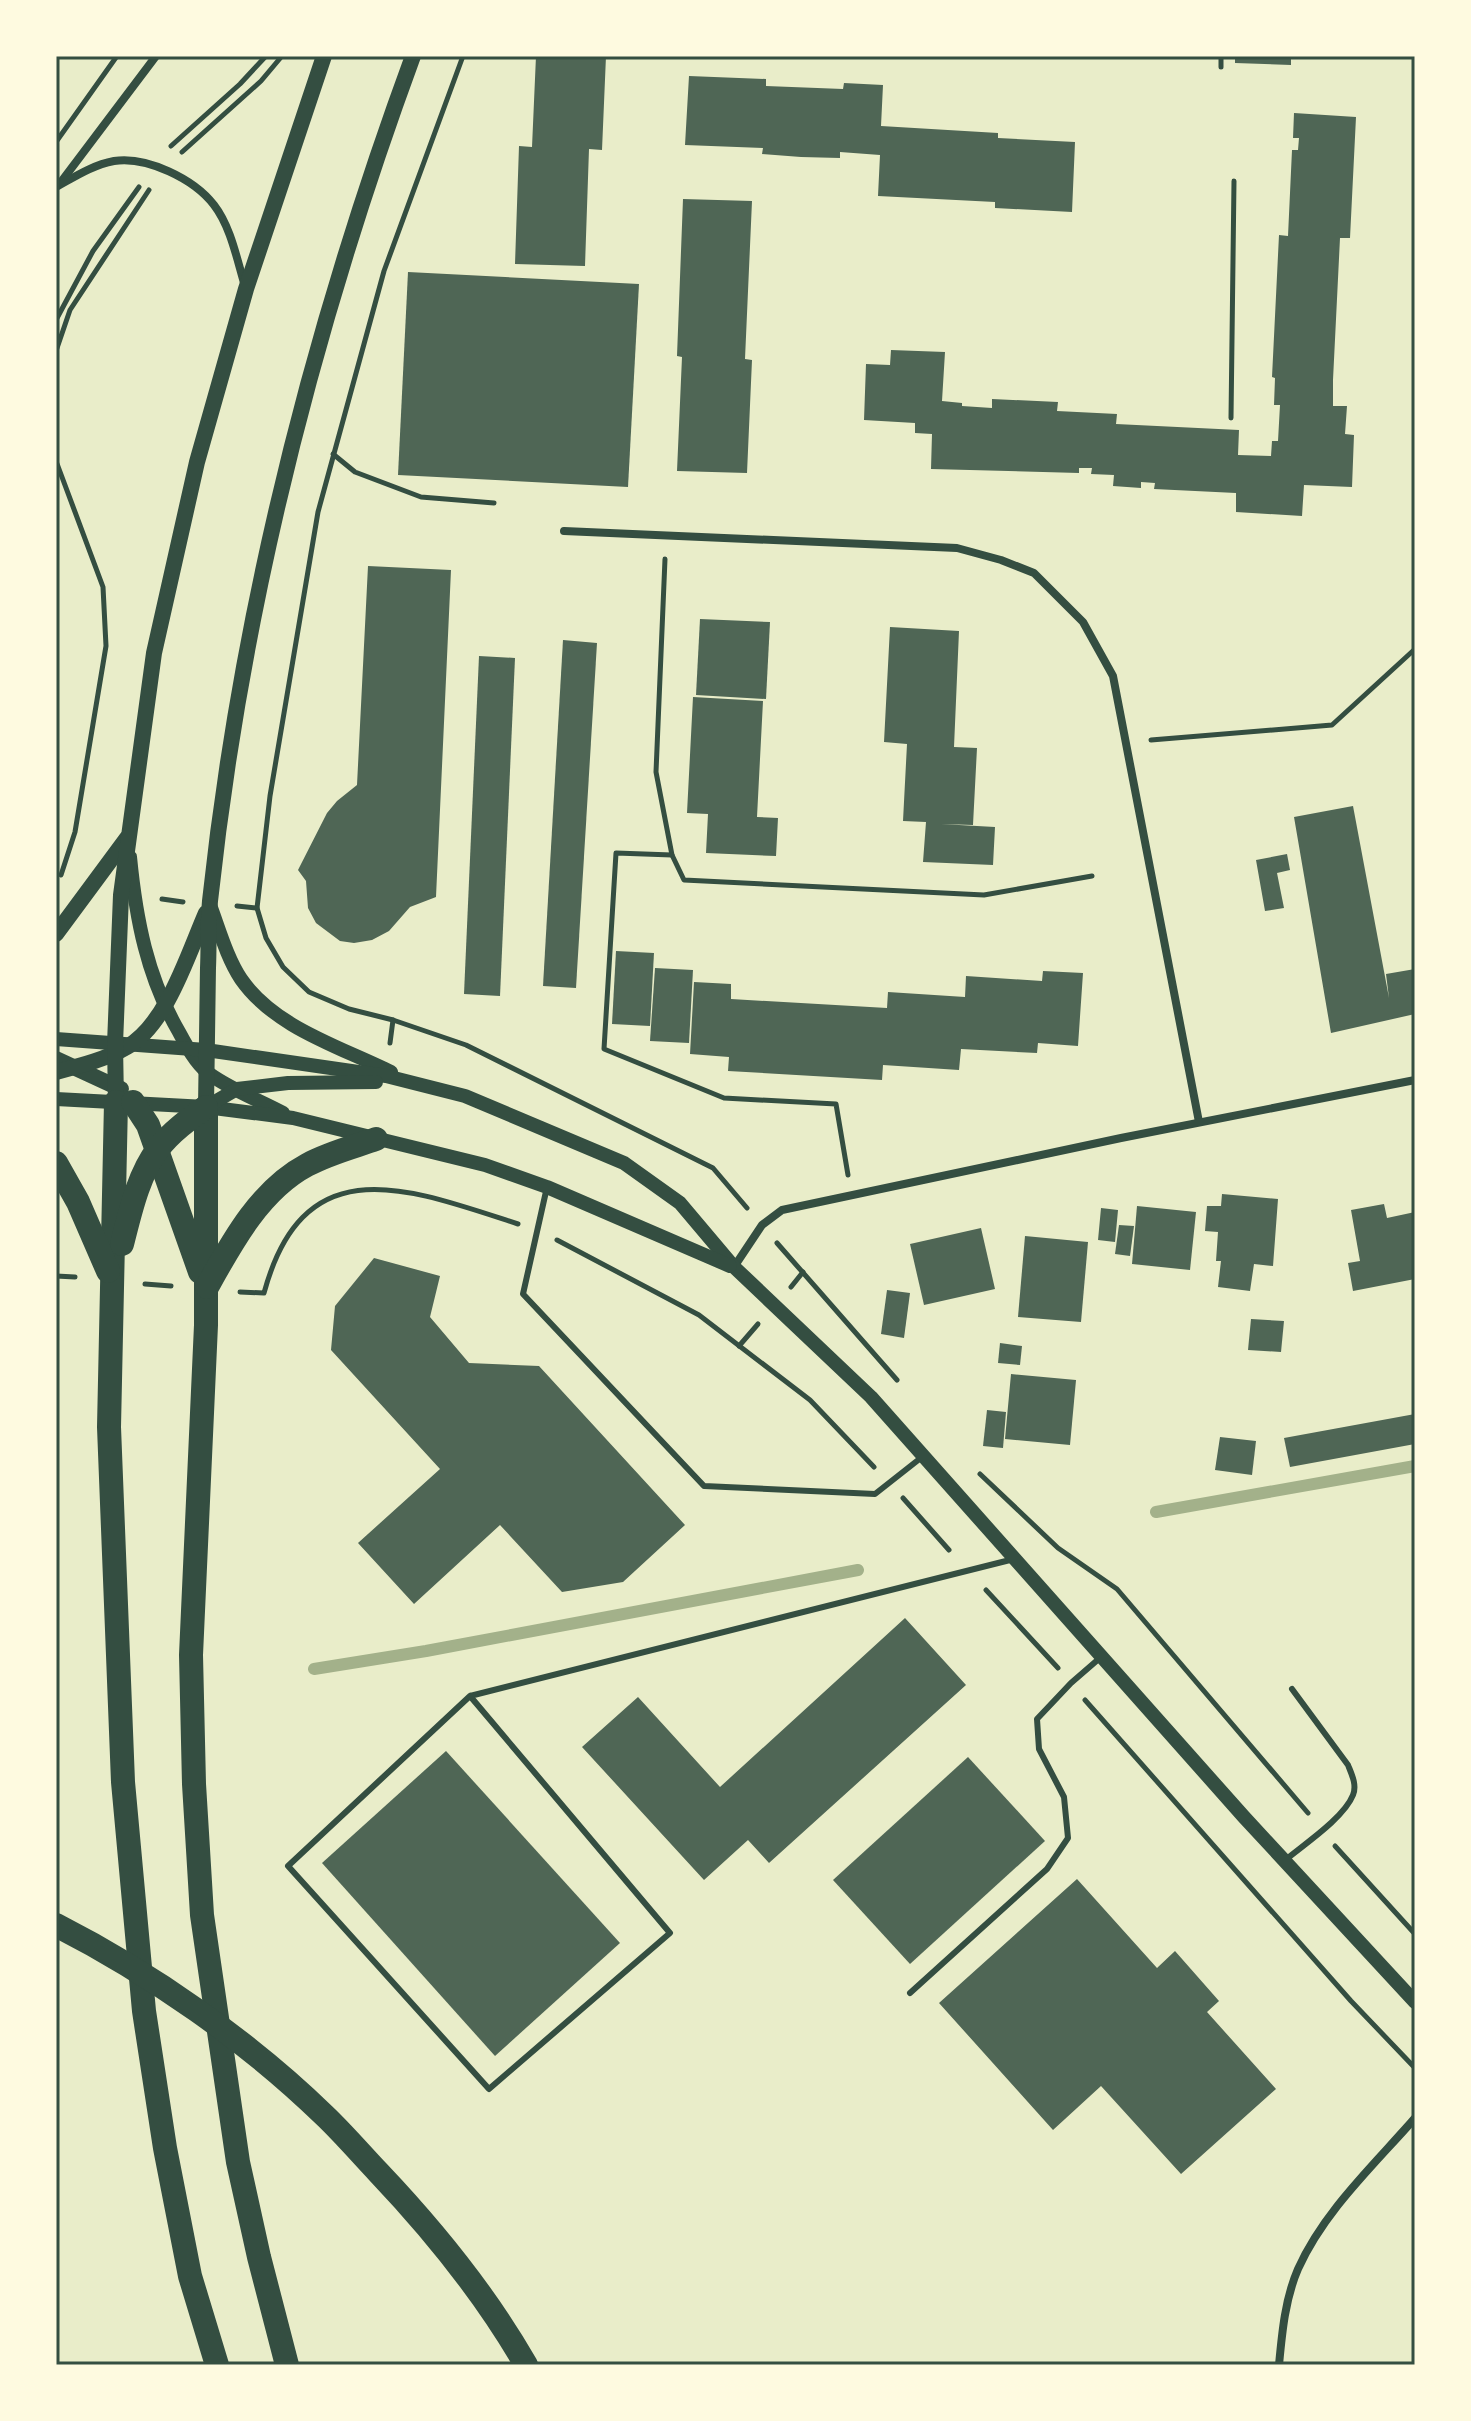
<svg xmlns="http://www.w3.org/2000/svg" width="1471" height="2421" font-family="'Asap Condensed',sans-serif">
<rect width="100%" height="100%" fill="#e9edc9"/>
<g fill="none" stroke-linecap="round" stroke-linejoin="round">
<!-- stream -->
<g stroke="#a3b18a" stroke-width="12">
<path d="M1156,1512L1415,1466"/>
<path d="M314,1669L426,1651L858,1570"/>
</g>
</g>
<!-- building -->
<g fill="#4f6655">
<path d="M536,56H606L602,150L589,149L585,266L515,264L519,146L532,147Z"/>
<path d="M1235,56H1291V65L1235,63Z"/>
<path d="M689,76L766,79V86L843,89L844,83L883,85L881,126L998,133V138L1075,142L1072,212L995,208V202L878,196L880,155L840,152V158L801,157L762,154L763,148L685,145Z"/>
<path d="M1294,113L1356,117L1350,238H1340L1333,380V406H1347L1345,434L1354,435L1352,487L1304,485L1302,516L1236,512V493L1154,489L1155,483L1141,482V488L1113,486L1114,475L1091,474L1092,468H1079V473L931,469L932,434L915,433V423L864,420L866,364L890,365L891,350L945,352L942,401L962,403V406L992,408V399L1058,402L1057,411L1117,414L1116,424L1239,430L1238,455L1271,456L1272,441H1278L1280,405H1274L1275,378L1272,377L1279,235L1288,236L1292,150H1298L1299,138H1293Z"/>
<path d="M683,199L752,201L745,359L752,360L747,473L677,471L682,357L677,356Z"/>
<path d="M408,272L639,284L628,487L398,475Z"/>
<path d="M368,566L451,570L436,897L410,907L389,931L372,940L354,943L340,941L316,923L308,908L306,881L298,870L327,813L337,801L357,785Z"/>
<path d="M700,619L770,622L766,699L696,695Z"/>
<path d="M890,627L959,631L954,747L977,748L973,825L941,824L995,827L993,865L923,862L926,822L903,821L907,744L884,742Z"/>
<path d="M563,640L597,643L576,988L543,986Z"/>
<path d="M479,656L515,658L500,996L464,994Z"/>
<path d="M693,697L763,701L757,817L778,818L776,856L706,853L708,814L687,813Z"/>
<path d="M1353,806L1389,998L1386,974L1415,969V1014L1331,1033L1294,817Z"/>
<path d="M1287,854L1290,870L1277,873L1284,908L1265,911L1256,860Z"/>
<path d="M616,951L654,953L650,1026L612,1024Z"/>
<path d="M655,968L693,970L689,1043L650,1041Z"/>
<path d="M1043,971L1083,973L1078,1046L1038,1043L1037,1053L961,1049L959,1070L883,1065L882,1080L728,1071L729,1057L690,1054L694,982L731,984V999L887,1008L888,992L965,997L966,976L1042,981Z"/>
<path d="M1222,1194L1278,1199L1273,1266L1254,1264L1250,1291L1218,1287L1221,1261H1216L1218,1232L1205,1231L1207,1206H1221Z"/>
<path d="M1384,1204L1387,1218L1415,1212V1279L1353,1291L1348,1263L1360,1261L1351,1210Z"/>
<path d="M1137,1206L1196,1212L1190,1270L1132,1264Z"/>
<path d="M1101,1208L1118,1210L1115,1242L1098,1240Z"/>
<path d="M1119,1225L1134,1226L1130,1256L1115,1254Z"/>
<path d="M981,1228L995,1289L924,1305L910,1244Z"/>
<path d="M1025,1236L1088,1242L1081,1322L1018,1317Z"/>
<path d="M374,1258L440,1276L430,1317L469,1363L539,1366L685,1525L623,1582L562,1592L500,1525L414,1604L358,1543L440,1469L331,1350L335,1306Z"/>
<path d="M887,1290L910,1293L904,1338L881,1334Z"/>
<path d="M1251,1319L1284,1321L1281,1352L1248,1350Z"/>
<path d="M1000,1343L1022,1346L1020,1365L998,1363Z"/>
<path d="M1011,1374L1076,1380L1070,1445L1005,1439Z"/>
<path d="M987,1410L1006,1412L1003,1448L983,1446Z"/>
<path d="M1415,1414V1444L1290,1467L1284,1438Z"/>
<path d="M1220,1437L1256,1441L1252,1475L1215,1470Z"/>
<path d="M905,1618L966,1685L769,1863L748,1840L704,1880L582,1747L638,1697L720,1787Z"/>
<path d="M446,1751L620,1943L495,2056L322,1863Z"/>
<path d="M968,1757L1045,1841L910,1964L833,1880Z"/>
<path d="M1077,1879L1157,1968L1175,1951L1219,2001L1207,2012L1276,2089L1181,2174L1101,2086L1053,2130L939,2003Z"/>
</g>
<g fill="none" stroke-linecap="round" stroke-linejoin="round">
<!-- path -->
<g stroke="#344e41" stroke-width="5">
<path d="M463,56L384,271L318,512L270,796L257,908L266,938L283,967L309,992L349,1009L393,1020L466,1045L713,1168L747,1208"/>
<path d="M1221,67V56"/>
<path d="M56,142L117,56"/>
<path d="M171,146L240,84L266,56"/>
<path d="M182,152L261,81L282,56"/>
<path d="M56,320L93,251L139,187"/>
<path d="M56,351L70,310L149,190"/>
<path d="M1231,418L1234,181"/>
<path d="M333,454L355,472L421,497L494,503"/>
<path d="M56,461L103,587L106,646L75,832L61,875"/>
<path d="M665,559L656,772L672,855L616,853L604,1049L724,1098L836,1104L848,1175"/>
<path d="M1151,740L1332,725L1415,649"/>
<path d="M672,855L684,880L984,895L1092,876"/>
<path d="M162,899L183,902"/>
<path d="M237,906L257,908"/>
<path d="M390,1043L393,1020"/>
<path d="M557,1240L699,1315L810,1400L874,1467"/>
<path d="M777,1243L897,1380"/>
<path d="M56,1276L75,1277"/>
<path d="M145,1284L171,1286"/>
<path d="M791,1287L803,1272"/>
<path d="M240,1292L264,1293C304,1146 407,1188 518,1224"/>
<path d="M739,1346L758,1324"/>
<path d="M980,1474L1058,1548L1117,1589L1308,1813"/>
<path d="M903,1498L949,1550"/>
<path d="M986,1590L1058,1668"/>
<path d="M1085,1700L1351,2001L1415,2068"/>
<path d="M1335,1846L1415,1934"/>
</g>
<!-- service -->
<g stroke="#344e41" stroke-width="6">
<path d="M547,1187L523,1294L704,1486L875,1494L922,1457"/>
<path d="M470,1696L288,1866L489,2089L670,1933L470,1696L1014,1559"/>
<path d="M1284,1861C1303,1845 1344,1818 1353,1795C1357,1785 1352,1775 1348,1765L1292,1689"/>
<path d="M910,1993L1047,1869L1068,1838L1064,1797L1039,1749L1037,1719L1071,1683L1101,1657"/>
</g>
<!-- minor -->
<g stroke="#344e41" stroke-width="8">
<path d="M61,182L156,56"/>
<path d="M58,186C76,176 93,165 114,161C147,156 194,179 214,205C231,227 237,260 245,286"/>
<path d="M564,531L957,548L1001,560L1034,573L1083,622L1113,676L1199,1122"/>
<path d="M734,1267L762,1225L782,1210L1121,1138L1415,1080"/>
<path d="M1279,2365C1282,2333 1285,2299 1298,2269C1324,2211 1374,2165 1415,2118"/>
</g>
<!-- tertiary -->
<g stroke="#344e41" stroke-width="14">
<path d="M130,857C136,919 147,977 179,1032C186,1045 195,1062 207,1072C225,1087 261,1101 283,1113"/>
<path d="M210,905C219,929 227,958 241,979C275,1028 341,1047 391,1072"/>
<path d="M56,1039L206,1050L386,1076L465,1096L624,1163L680,1203L734,1267L871,1397L1244,1817L1415,2002"/>
<path d="M56,1099L206,1107L293,1118L485,1165L547,1187L730,1266"/>
<path d="M206,1107L237,1089L288,1083L376,1082"/>
</g>
<!-- secondary -->
<g stroke="#344e41" stroke-width="16">
<path d="M56,934L127,838"/>
<path d="M56,1059L121,1089"/>
<path d="M56,1072C79,1066 107,1059 127,1047C167,1024 188,954 206,913"/>
<path d="M116,1102L115,1044L121,895L154,653L197,462L246,289L324,56"/>
<path d="M206,1107C207,1060 207,1014 208,968C209,946 208,923 210,901C241,612 313,328 413,56"/>
</g>
<!-- motorway -->
<g stroke="#344e41" stroke-width="24">
<path d="M116,1102L109,1427L123,1782L144,2011L165,2148L190,2276L217,2365"/>
<path d="M133,1102L148,1125L200,1272"/>
<path d="M206,1107V1325L191,1655L194,1784L202,1915L238,2162L259,2257L287,2365"/>
<path d="M56,1163L78,1202L108,1271"/>
<path d="M122,1244C130,1213 138,1175 158,1149C171,1132 189,1119 206,1107"/>
<path d="M207,1287C232,1242 260,1190 307,1165C329,1153 353,1147 376,1139"/>
<path d="M56,1925C150,1973 248,2041 324,2115C343,2133 360,2153 378,2172C434,2231 486,2295 526,2365"/>
</g>
</g>
<!-- border -->
<rect width="1471" height="2421" fill="none" stroke="#fefae0" stroke-width="116"/>
<rect x="58" y="58" width="1355" height="2305" fill="none" stroke="#344e41" stroke-width="3"/>
</svg>
